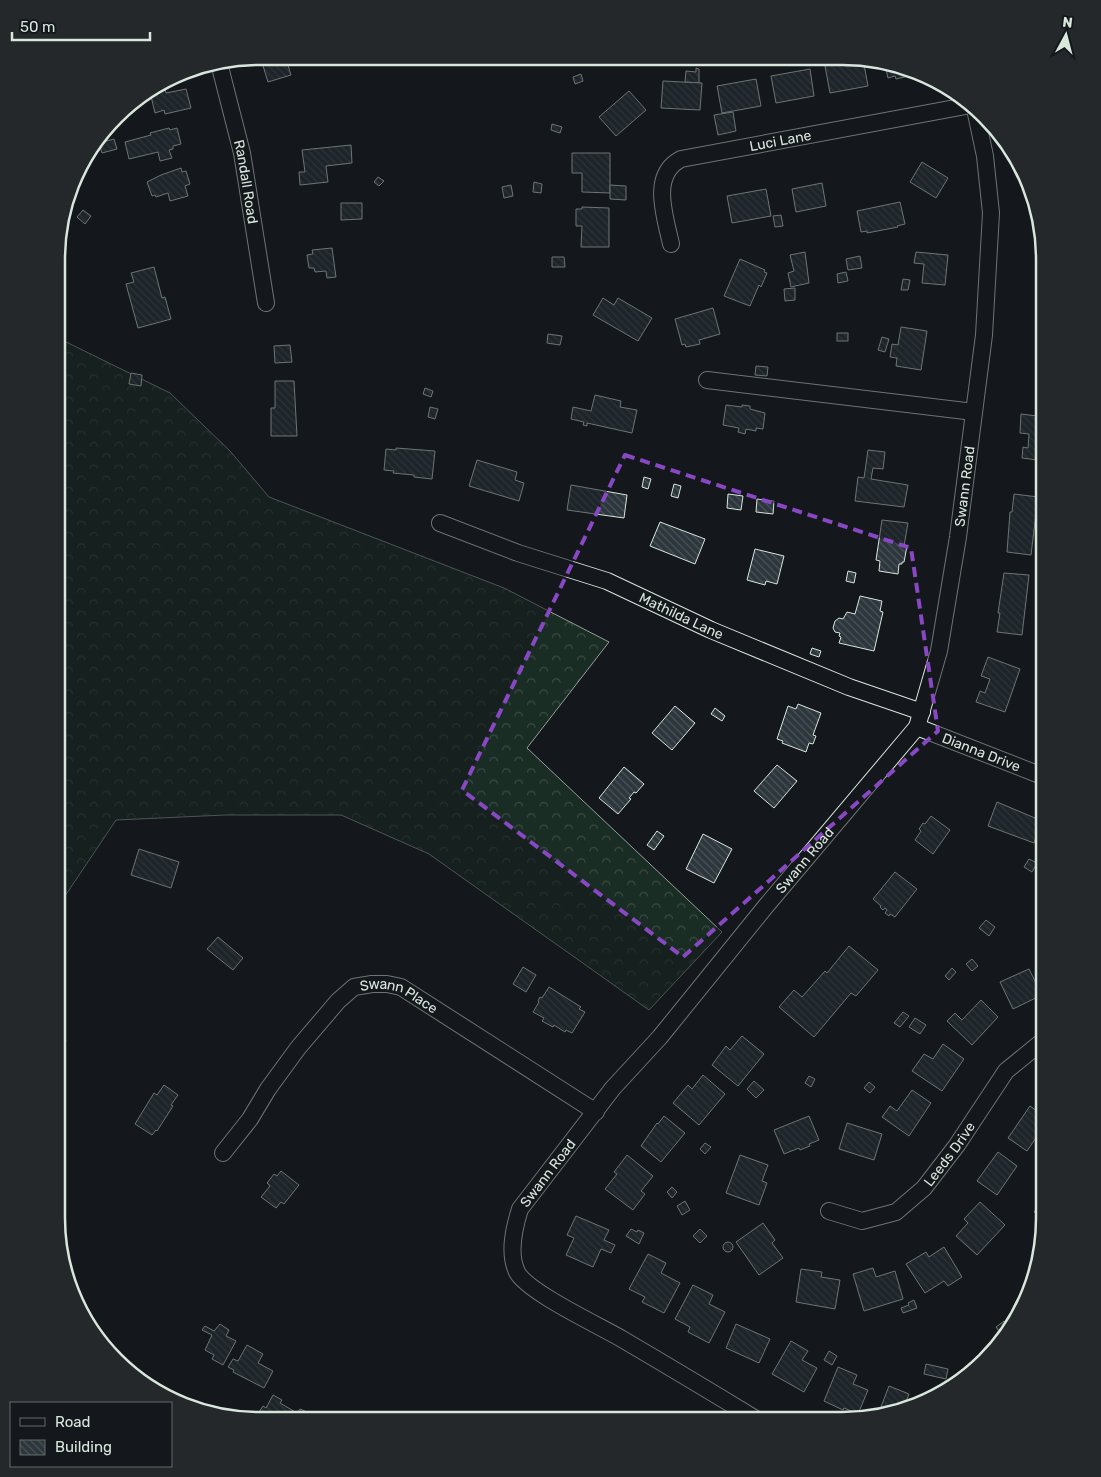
<svg xmlns="http://www.w3.org/2000/svg" width="1101" height="1477" font-family="Rubik,sans-serif">
<defs>
<pattern id="forest-crowns" width="20" height="18" patternUnits="userSpaceOnUse" patternTransform="scale(1.25)"><rect width="20" height="18" fill="#1a2d24"/><path d="M2 6a3 3 0 1 1 6 0M12 15a3 3 0 1 1 6 0" fill="none" stroke="#3b4b43"/></pattern>
<pattern id="building-back-hatch" width="6" height="6" patternUnits="userSpaceOnUse" patternTransform="scale(1.25)"><rect width="6" height="6" fill="#2c363c"/><path d="M-1 5l2 2M0 0l6 6M5-1l2 2" fill="none" stroke="#4a5358"/></pattern>
</defs>
<rect width="100%" height="100%" fill="#14181c"/>
<!-- forest -->
<path fill="url(#forest-crowns)" stroke="#939e99" d="M58,338L170,393L230,451L269,497L504,588L609,642L527,748L722,932L649,1010L429,854L341,815H225L116,820L57,908Z"/>
<!-- building -->
<g fill="url(#building-back-hatch)" stroke="#d8e6dc">
<path d="M260,56H285L291,75L268,82Z"/>
<path d="M863,59L868,86L830,93L825,66Z"/>
<path d="M890,64L919,72L921,73L896,79L895,76L888,78L885,65Z"/>
<path d="M696,68L699,69V83L685,82L686,71L696,72Z"/>
<path d="M810,69L814,96L776,103L771,76Z"/>
<path d="M581,74L583,81L575,84L573,77Z"/>
<path d="M756,79L761,106L722,113L717,86Z"/>
<path d="M663,81L702,83L700,110L661,108Z"/>
<path d="M164,85L166,93L186,89L191,108L165,114L164,110L155,113L150,92Z"/>
<path d="M629,91L646,110L616,136L599,117Z"/>
<path d="M733,112L736,131L718,135L714,115Z"/>
<path d="M552,124L562,127L560,133L551,130Z"/>
<path d="M169,128L170,130L177,128L181,144L173,146V149L169,150L172,158L160,161L158,152L129,159L125,142L151,135L150,133Z"/>
<path d="M114,139L117,149L102,153L99,143Z"/>
<path d="M351,145L352,163L326,166L328,182L300,185L299,172H305L302,150Z"/>
<path d="M572,153H610V193L582,192V173H572Z"/>
<path d="M83,159L90,160L89,166L81,165Z"/>
<path d="M922,162L948,178L936,198L910,182Z"/>
<path d="M181,168L182,172L186,171L190,184L185,186L188,196L170,201L168,193L156,197L155,195L152,196L147,182L161,175Z"/>
<path d="M378,177L384,181L379,186L374,182Z"/>
<path d="M534,182L542,184L541,193L533,192Z"/>
<path d="M822,183L826,206L796,212L792,189Z"/>
<path d="M511,185L513,196L504,198L502,187Z"/>
<path d="M610,185L626,186V200L610,199Z"/>
<path d="M766,189L771,216L732,223L727,196Z"/>
<path d="M900,202L905,224L897,226L898,227L867,233V231L861,232L857,211Z"/>
<path d="M341,203H362V219L341,220Z"/>
<path d="M582,207L609,208V247H581L582,226H576V209H582Z"/>
<path d="M83,210L91,216L85,224L77,217Z"/>
<path d="M781,215L783,226L775,227L773,216Z"/>
<path d="M332,248L336,277L327,278L326,271L315,272L314,268H309L307,255L313,254L312,250Z"/>
<path d="M805,252L809,283L791,287L788,273L794,271L790,255Z"/>
<path d="M916,252L948,255L945,285L922,283L924,264L914,263Z"/>
<path d="M860,256L862,268L848,270L846,259Z"/>
<path d="M552,257H564L565,267H552Z"/>
<path d="M740,259L765,270L764,272L767,273L761,287L759,285L750,306L724,296Z"/>
<path d="M154,267L162,298L165,297L171,319L138,328L126,284L134,282L131,273Z"/>
<path d="M846,272L848,281L838,283L837,274Z"/>
<path d="M903,279L910,280L908,290H901Z"/>
<path d="M795,288V300L785,301L784,289Z"/>
<path d="M603,298L614,305L618,298L652,318L638,341L593,315Z"/>
<path d="M713,308L720,334L699,340L700,344L686,347L685,344L682,345L675,319Z"/>
<path d="M901,327L927,331L921,370L896,366L897,358L890,357L892,344L898,345Z"/>
<rect x="837" y="333" width="11" height="8"/>
<path d="M548,334L562,336L560,345L547,343Z"/>
<path d="M882,337L889,339L885,352L878,350Z"/>
<path d="M290,345L292,362L275,363L274,346Z"/>
<path d="M756,366L768,367L767,376L755,375Z"/>
<path d="M131,373L142,375L141,386L129,384Z"/>
<path d="M275,381H294L297,436H271V408H275Z"/>
<path d="M425,388L433,391L431,397L423,394Z"/>
<path d="M595,395L621,401L620,407L637,410L632,433L587,423V426L583,425L584,422L571,419L573,407L591,411Z"/>
<path d="M726,405L742,407V405L750,406V409L765,413L763,429L756,428V431L746,429L745,434L738,432L739,428L723,425Z"/>
<path d="M430,407L438,409L435,419L428,417Z"/>
<path d="M1021,414L1045,417V461L1022,458L1023,447L1028,448L1029,434L1020,433Z"/>
<path d="M396,448L435,451L432,479L414,477V475L393,473L394,471L384,470L386,449L396,450Z"/>
<path d="M868,450L885,452L883,469L873,468L871,479L908,485L904,507L855,501L858,477L864,478Z"/>
<path d="M477,460L517,472L515,480L524,483L519,501L469,486Z"/>
<path d="M644,477L651,479L648,489L642,487Z"/>
<path d="M674,484L681,486L678,498L671,496Z"/>
<path d="M571,485L627,495L624,518L567,510Z"/>
<path d="M728,494L743,496L741,510L727,508Z"/>
<path d="M1014,494L1038,497L1031,555L1007,552L1010,512H1012Z"/>
<path d="M757,499L774,501L773,514L756,512Z"/>
<path d="M882,520L908,523L904,546H907L904,562H902V564H899L898,574L879,571L880,561L876,560Z"/>
<path d="M660,522L705,539L695,564L650,546Z"/>
<path d="M755,549L784,556L777,584L766,581L765,585L747,580Z"/>
<path d="M848,571L856,573L854,583L846,581Z"/>
<path d="M1004,573L1029,575L1022,635L997,632L1000,613H998Z"/>
<path d="M860,596L882,601L880,611L883,612L874,651L839,643L841,637L839,636L840,633L835,632L833,628L835,621L839,618L843,619L847,612L855,614Z"/>
<path d="M812,648L821,651L819,657L810,654Z"/>
<path d="M988,657L1020,669L1005,712L976,702L980,691L985,693L990,679L981,676Z"/>
<path d="M798,704L821,713L813,735L816,736L813,744L809,743L806,752L782,743L783,741L777,739L788,706L796,709Z"/>
<path d="M675,706L695,723L672,750L652,733Z"/>
<path d="M715,708L725,716L722,721L711,714Z"/>
<path d="M777,765L797,781L774,808L754,791Z"/>
<path d="M624,767L644,784L636,793L634,792L629,798L631,799L618,814L599,798Z"/>
<path d="M997,802L1042,821L1034,843L988,826Z"/>
<path d="M931,816L950,830L933,854L915,840L921,831L919,829L923,823L925,824Z"/>
<path d="M657,831L664,836L654,850L647,845Z"/>
<path d="M703,834L732,849L714,883L686,869Z"/>
<path d="M139,849L179,862L171,888L131,875Z"/>
<path d="M1029,859L1037,863L1032,872L1024,867Z"/>
<path d="M895,872L917,889L895,917L890,914L889,916L885,913L887,910L885,908L883,910L880,907L881,906L873,899Z"/>
<path d="M986,920L995,927L989,936L979,928Z"/>
<path d="M218,937L243,958L233,970L207,949Z"/>
<path d="M849,946L878,970L856,996L851,993L814,1037L779,1007L794,990L802,997L825,971L827,973Z"/>
<path d="M972,959L978,966L972,971L966,964Z"/>
<path d="M523,967L536,975L526,992L513,984Z"/>
<path d="M952,968L956,972L949,980L945,976Z"/>
<path d="M1029,969L1042,995L1013,1009L1000,982Z"/>
<path d="M549,987L581,1007L579,1009L585,1012L572,1033L566,1030L565,1032L554,1025L553,1027L542,1021L544,1018L533,1012L539,1002L538,1001L540,997L542,998Z"/>
<path d="M981,1000L998,1017L972,1045L947,1021L955,1013L962,1020Z"/>
<path d="M903,1012L909,1016L900,1027L894,1023Z"/>
<path d="M915,1018L926,1025L920,1034L909,1027Z"/>
<path d="M57,1034L66,1040L57,1058Z"/>
<path d="M742,1036L764,1054L738,1086L712,1065L726,1046L730,1050Z"/>
<path d="M943,1044L964,1059L942,1091L912,1071L924,1054L933,1059Z"/>
<path d="M703,1075L725,1094L699,1125L673,1103L688,1085L692,1089Z"/>
<path d="M809,1076L815,1079L811,1087L805,1083Z"/>
<path d="M754,1081L764,1090L756,1098L747,1089Z"/>
<path d="M869,1082L875,1087L870,1093L864,1088Z"/>
<path d="M164,1085L178,1095L171,1105L173,1106L157,1131L156,1130L152,1135L135,1124L154,1093L157,1095Z"/>
<path d="M912,1090L931,1103L909,1136L882,1117L890,1106L897,1111Z"/>
<path d="M1030,1106L1044,1116V1126L1027,1151L1008,1138Z"/>
<path d="M664,1116L685,1133L661,1162L641,1146L657,1123L658,1124Z"/>
<path d="M809,1116L819,1140L809,1144L810,1146L800,1150L799,1148L784,1154L774,1130Z"/>
<path d="M847,1123L882,1134L874,1160L839,1149Z"/>
<path d="M705,1143L711,1147L705,1154L700,1149Z"/>
<path d="M998,1152L1017,1166L997,1195L977,1181Z"/>
<path d="M627,1155L653,1176L641,1191L645,1194L633,1210L605,1189L617,1174L614,1172Z"/>
<path d="M740,1155L768,1165L762,1181L767,1183L759,1205L726,1193Z"/>
<path d="M281,1171L299,1185L284,1204L281,1202L276,1208L261,1197L270,1186L267,1183L274,1174L277,1176Z"/>
<path d="M672,1187L677,1192L672,1198L667,1192Z"/>
<path d="M685,1201L690,1210L682,1215L677,1206Z"/>
<path d="M980,1202L1005,1225L977,1255L956,1236L968,1223L964,1219Z"/>
<path d="M1039,1205L1043,1207L1038,1215L1034,1212Z"/>
<path d="M576,1216L609,1230L604,1240L615,1245L611,1253L601,1249L593,1267L566,1255L574,1238L567,1235Z"/>
<path d="M763,1223L775,1240L772,1243L783,1258L759,1275L736,1242Z"/>
<path d="M631,1229L637,1232L638,1230L644,1233L639,1244L626,1236Z"/>
<path d="M700,1229L707,1236L700,1243L693,1236Z"/>
<circle cx="728" cy="1247" r="5"/>
<path d="M944,1247L962,1277L948,1286L944,1281L925,1293L906,1264L926,1252L929,1257Z"/>
<path d="M648,1254L666,1263L661,1273L680,1283L664,1313L642,1302L645,1297L629,1289Z"/>
<path d="M873,1268L876,1277L895,1271L903,1299L864,1311L853,1274Z"/>
<path d="M801,1269L822,1272L821,1277L840,1280L835,1309L796,1302Z"/>
<path d="M693,1285L713,1295L709,1304L725,1312L709,1343L688,1332L690,1327L675,1319Z"/>
<path d="M914,1300L917,1308L903,1313L901,1308L909,1305L908,1303Z"/>
<path d="M1004,1321L1009,1328L1001,1334L996,1327Z"/>
<path d="M220,1324L229,1330L226,1336L236,1341L223,1365L212,1359L214,1355L205,1350L212,1335L202,1330L205,1326L214,1331Z"/>
<path d="M736,1324L770,1339L759,1363L726,1348Z"/>
<path d="M791,1341L808,1351L802,1360L817,1368L804,1392L772,1374Z"/>
<path d="M247,1345L263,1354L258,1363L273,1371L264,1388L233,1372L234,1370L228,1367L233,1359L238,1361Z"/>
<path d="M829,1351L837,1356L832,1365L824,1360Z"/>
<path d="M926,1364L948,1369L946,1379L924,1374Z"/>
<path d="M838,1367L857,1375L853,1384L868,1390L858,1414L844,1408L843,1410L824,1401Z"/>
<path d="M889,1386L909,1394L905,1404L909,1405L879,1412Z"/>
<path d="M936,1387L941,1389L937,1396L934,1395Z"/>
<path d="M273,1395L282,1400L280,1403L297,1413L300,1409L307,1412L303,1419H268L261,1416L262,1414L259,1412L263,1406L266,1408Z"/>
</g>
<g fill="none" stroke-linecap="round" stroke-linejoin="round">
<!-- street casing -->
<g stroke="#d8e6dc" stroke-width="18">
<g id="street">
<path id="s1" d="M219,63L242,153L266,303"/>
<path id="s2" d="M671,244C665,216 650,175 681,159L971,105"/>
<path d="M707,380L974,412"/>
<path id="s3" d="M440,523L518,553L607,581L711,630L849,687L922,712"/>
<path id="s4" d="M917,727L1045,777"/>
<path id="s5" d="M223,1153L250,1119L268,1089L298,1048L338,1001L354,987L372,984H387L401,987L596,1112"/>
<path id="s6" d="M829,1211L862,1221L896,1212L924,1188L957,1145L1006,1071L1044,1040"/>
<path id="s7" d="M759,1421C713,1393 668,1366 622,1339C600,1326 527,1292 517,1272C508,1253 514,1228 520,1209L613,1088L660,1037L766,906L917,727L939,651L958,537L984,335L991,213L985,156L975,109"/>
</g>
</g>
<!-- street -->
<use href="#street" stroke="#14181c" stroke-width="16"/>
</g>
<!-- marked area -->
<path d="M0 0H1101V1477H0ZM625,455L911,548L938,731L683,957L462,790Z" fill="#14181c" fill-opacity=".55" fill-rule="evenodd"/>
<path fill="none" stroke="#8948c3" stroke-width="4" stroke-dasharray="10 6" stroke-linejoin="round" d="M625,455L911,548L938,731L683,957L462,790Z"/>
<g text-anchor="middle" stroke-width="4" stroke-linejoin="round" paint-order="stroke">
<!-- street labels -->
<g font-size="14" fill="#d8e6dc" stroke="#14181c">
<text dy="5" stroke="none"><textPath href="#s2" startOffset="194">Luci Lane</textPath></text>
<text dy="5" stroke="none"><textPath href="#s1" startOffset="122">Randall Road</textPath></text>
<text dy="5" stroke="none"><textPath href="#s7" startOffset="1220">Swann Road</textPath></text>
<text dy="5" stroke="none"><textPath href="#s3" startOffset="259">Mathilda Lane</textPath></text>
<text dy="5" stroke="none"><textPath href="#s4" startOffset="69">Dianna Drive</textPath></text>
<text dy="5" stroke="none"><textPath href="#s7" startOffset="800">Swann Road</textPath></text>
<text dy="5" stroke="none"><textPath href="#s5" startOffset="260">Swann Place</textPath></text>
<text dy="5" stroke="none"><textPath href="#s6" startOffset="149">Leeds Drive</textPath></text>
<text dy="5" stroke="none"><textPath href="#s7" startOffset="395">Swann Road</textPath></text>
</g>
</g>
<!-- crop -->
<path d="M0 0H1101V1477H0ZM259 65H842A194 194 0 0 1 1036 259V1218A194 194 0 0 1 842 1412H259A194 194 0 0 1 65 1218V259A194 194 0 0 1 259 65Z" fill="#24282b" fill-rule="evenodd"/>
<path fill="none" stroke="#d8e6dc" stroke-width="2.5" d="M259 65H842A194 194 0 0 1 1036 259V1218A194 194 0 0 1 842 1412H259A194 194 0 0 1 65 1218V259A194 194 0 0 1 259 65Z"/>
<!-- legend -->
<rect x="10" y="1402" width="162" height="65" fill="#14181c" stroke="#626a69"/>
<rect x="20" y="1418" width="25" height="8" fill="#14181c" stroke="#626a69"/>
<text x="55" y="1427" font-size="15" fill="#d8e6dc">Road</text>
<rect x="20" y="1440" width="25" height="15" fill="url(#building-back-hatch)" stroke="#626a69"/>
<text x="55" y="1452" font-size="15" fill="#d8e6dc">Building</text>
<!-- north arrow -->
<g transform="translate(1066 35) rotate(7)" stroke="#14181c" stroke-width="4" paint-order="stroke">
<path d="M0-4L9 19L0 12L-9 19Z" fill="#d8e6dc"/>
<text y="-8" font-size="14" font-weight="bold" text-anchor="middle" fill="#d8e6dc">N</text>
</g>
<!-- scale -->
<path d="M12 32v8h138v-8" fill="none" stroke="#d8e6dc" stroke-width="2.5"/>
<text x="20" y="32" font-size="15" fill="#d8e6dc" stroke="#14181c" stroke-width="4" paint-order="stroke">50 m</text>
</svg>
